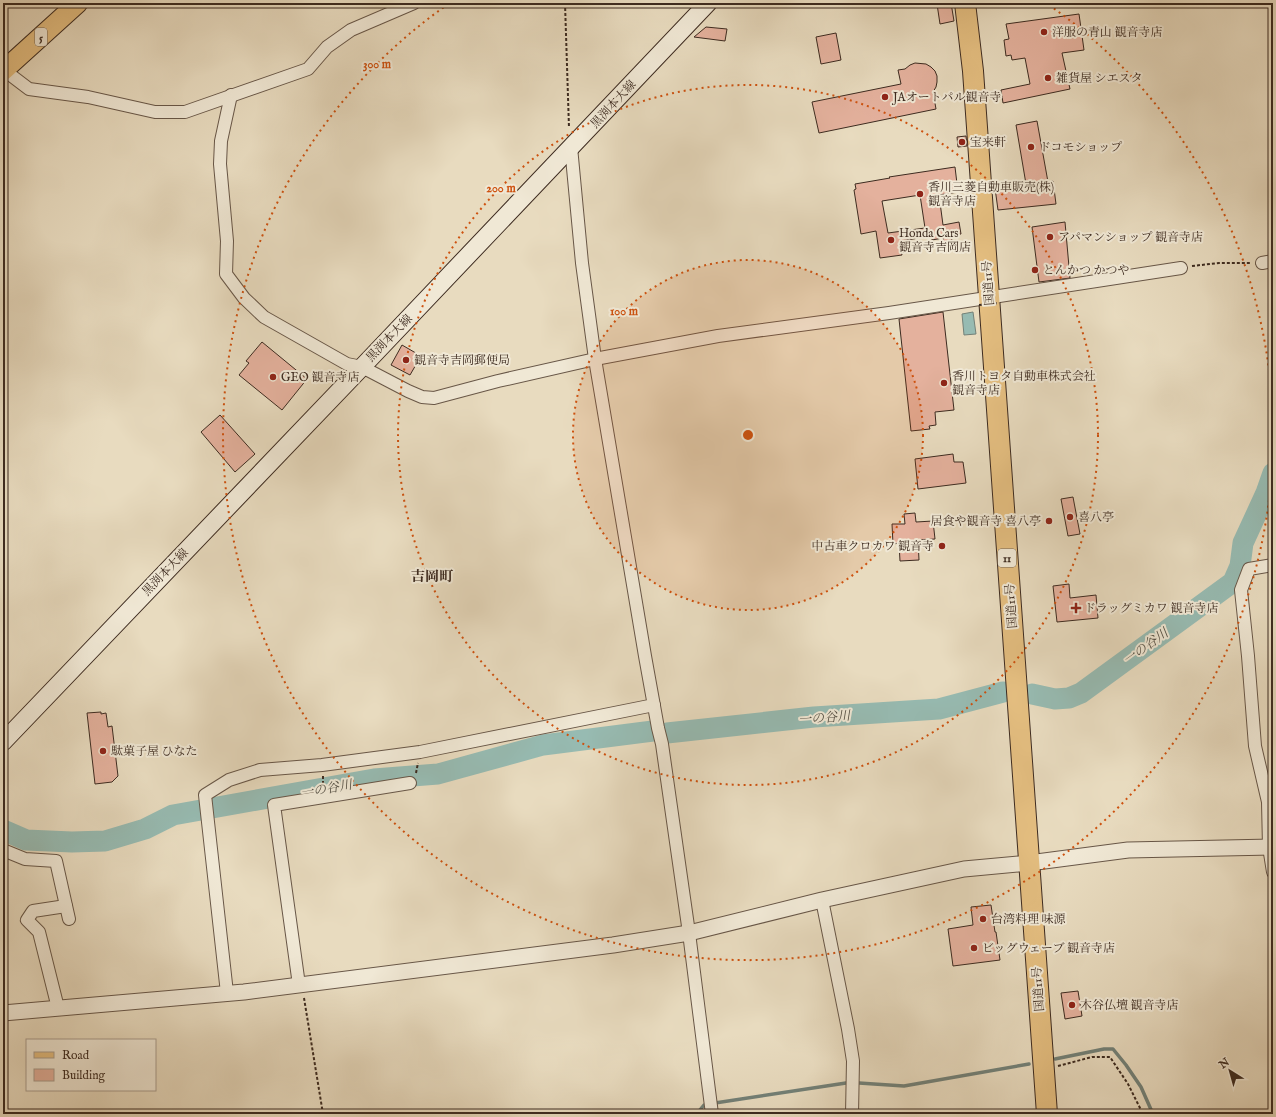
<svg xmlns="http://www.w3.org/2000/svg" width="1276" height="1117" font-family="'IM FELL English','Noto Serif JP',serif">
<rect width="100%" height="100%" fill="#e8dbbf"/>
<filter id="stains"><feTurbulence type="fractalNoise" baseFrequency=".005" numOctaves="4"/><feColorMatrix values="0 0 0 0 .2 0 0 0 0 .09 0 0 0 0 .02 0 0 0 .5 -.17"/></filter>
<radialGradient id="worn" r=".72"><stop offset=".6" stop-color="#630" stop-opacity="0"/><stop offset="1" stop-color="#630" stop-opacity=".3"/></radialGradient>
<!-- water -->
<path fill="#97bbb2" stroke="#738178" d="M973,312L976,334L964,335L962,314Z"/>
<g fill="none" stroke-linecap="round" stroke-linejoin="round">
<!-- stream -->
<g stroke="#738178" stroke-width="3.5">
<path d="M1055,1059L1104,1049H1113L1126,1065L1141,1087L1153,1114"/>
<path d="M859,1083L904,1086L1029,1064"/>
<path d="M715,1103L846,1083"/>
<path d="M680,1114L699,1111L704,1105"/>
</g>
<!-- river -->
<g stroke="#97bbb2" stroke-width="21">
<path d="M1032,694L1055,699L1069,698L1081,693L1233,582L1240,566L1243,543L1266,493L1273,473"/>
<path d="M667,733L814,717L939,709L1003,692"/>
<path d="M3,830L26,840L72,842L105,841L145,829L173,815L374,779L438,774L543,745L653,731"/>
</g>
</g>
<!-- building -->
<g fill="#e4b19d" stroke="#3d2b20" fill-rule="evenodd">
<path d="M942,3H951L954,21L940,24L937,4Z"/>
<path d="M1079,14L1084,50L1062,53L1070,89L1003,103L1001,90L1030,84L1025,58L1012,60L1011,55L1006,56L1004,40L1009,39L1006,24Z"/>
<path d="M706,27L727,29L725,41L694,37Z"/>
<path d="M836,33L841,60L821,64L816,37Z"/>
<path d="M915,63L926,64L931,67L935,71L937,76V82L936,87L933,92L936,109L819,133L812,102L901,84L898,70L905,69L910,65Z"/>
<path d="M1037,121L1048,182L1053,181L1056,204L998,210L995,188L1026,184L1016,125Z"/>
<path d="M966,136L967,146L958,147L957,137Z"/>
<path d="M955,167L958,192L939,195L943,225L959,222L961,234L951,235L953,247L944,249L943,238L932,240V236L900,241L902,255L880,258L876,231L861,234L854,190L856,189L855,184L890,178L889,177ZM920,195L925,228L888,233L882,201Z"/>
<path d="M1065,222L1070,278L1039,282L1032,227Z"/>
<path d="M943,312L954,410L935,412L936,425L929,426L930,429L911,431L899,319Z"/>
<path d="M262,342L307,379L282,410L239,375L249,363L246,361Z"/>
<path d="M402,345L421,356L410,375L391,365Z"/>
<path d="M220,415L255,454L235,472L201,432Z"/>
<path d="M953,454L954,462H963L966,483L918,489L915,459Z"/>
<path d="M1073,497L1080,534L1068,536L1061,499Z"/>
<path d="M915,513L916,522L933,521L935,539L918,540L919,560L900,561L899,543L893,544L892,524H905L904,514Z"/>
<path d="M1069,584L1070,598L1096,595L1098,618L1057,622L1053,586Z"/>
<path d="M101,712V714L106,713L108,727L112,726L118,776L112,782L95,784L87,713Z"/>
<path d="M991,905L995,932H996L1000,960L953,966L948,929L973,925L971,907Z"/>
<path d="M1078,991L1082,1016L1065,1019L1061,993Z"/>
</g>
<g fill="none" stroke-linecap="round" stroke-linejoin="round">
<!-- minor casing -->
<g stroke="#685748" stroke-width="14">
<g id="minor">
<path d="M4,70L29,89L88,97L155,112H185L308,69L327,47L351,30L414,3"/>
<path d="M231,95L221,141L220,164L227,241L226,274L244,298L264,317L347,364L362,367L408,391L422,397L434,398L498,381L595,359L718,336L889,313L1181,268"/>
<path d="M571,147L582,263L595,359L645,656L658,728L662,744L689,933L712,1114"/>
<path d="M1262,263L1273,261"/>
<path d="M1273,565L1249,569L1241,590L1248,656L1255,746L1268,802L1269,847L1273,872"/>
<path d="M3,850L25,859L56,861L69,919"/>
<path d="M822,900L848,1029L853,1061L852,1114"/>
<path d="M299,985L274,805L410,783"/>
<path d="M227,993L205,795L229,780L260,770L322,765L420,752L654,705"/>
<path d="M58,1008L39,932L27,920L33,911L66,906"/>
</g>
</g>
<!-- tertiary casing -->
<g stroke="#685748" stroke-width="17">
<path id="tertiary" d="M3,1013L244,992L613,945L689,933L822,900L964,869L1029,863L1128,850L1273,847"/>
</g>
<!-- secondary casing -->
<g stroke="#3d2b20" stroke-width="19">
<path id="secondary" d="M3,742L362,367L708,3"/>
</g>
<!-- primary casing -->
<g stroke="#3d2b20" stroke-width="21">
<path id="primary" d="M3,71L78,3"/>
</g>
<!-- trunk casing -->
<g stroke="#3d2b20" stroke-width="22">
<path id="trunk" d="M965,3L973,71L1047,1114"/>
</g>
<!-- path -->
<g stroke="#3d2b20" stroke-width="2" stroke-dasharray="3 2" stroke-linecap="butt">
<path d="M565,3L569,128"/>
<path d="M1192,266L1219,263H1251"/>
<path d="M416,773L418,763"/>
<path d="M323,776V786"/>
<path d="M304,998L323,1114"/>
<path d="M1058,1066L1092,1057H1110L1128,1084L1143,1114"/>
</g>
<!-- minor -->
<use href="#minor" stroke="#f0e8d5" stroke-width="12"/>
<!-- tertiary -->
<use href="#tertiary" stroke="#f0e8d5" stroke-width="15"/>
<!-- secondary -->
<use href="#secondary" stroke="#f0e8d5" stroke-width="17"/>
<!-- primary -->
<use href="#primary" stroke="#e4be80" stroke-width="19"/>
<!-- trunk -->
<use href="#trunk" stroke="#e4be80" stroke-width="20"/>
<!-- path-bridge -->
<path stroke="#3d2b20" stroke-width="2" stroke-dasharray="3 2" stroke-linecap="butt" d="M979,305L999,303"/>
</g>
<!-- distance rings -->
<circle cx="748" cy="435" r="175" fill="#ce520f" fill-opacity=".12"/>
<g fill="none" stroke="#ce520f" stroke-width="2" stroke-dasharray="2 4">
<circle cx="748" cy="435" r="175"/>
<circle cx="748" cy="435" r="350"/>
<path d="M1273 440A525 525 0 1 1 447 5M1049 5A525 525 0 0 1 1273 430"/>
</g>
<!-- markers -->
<g fill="#8f2418" stroke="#f0e8d5" stroke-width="1.5">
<circle cx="1044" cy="32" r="4"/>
<circle cx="1048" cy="78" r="4"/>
<circle cx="885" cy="97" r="4"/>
<circle cx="962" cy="142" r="4"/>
<circle cx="1031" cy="147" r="4"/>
<circle cx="920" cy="194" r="4"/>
<circle cx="1050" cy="237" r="4"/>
<circle cx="891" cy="240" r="4"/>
<circle cx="1035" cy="270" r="4"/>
<circle cx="406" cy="360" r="4"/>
<circle cx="273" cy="377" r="4"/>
<circle cx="944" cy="383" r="4"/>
<circle cx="1070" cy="517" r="4"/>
<circle cx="1049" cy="521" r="4"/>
<circle cx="942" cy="546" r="4"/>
<path d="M1074 602h4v4h4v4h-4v4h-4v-4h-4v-4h4z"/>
<circle cx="103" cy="751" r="4"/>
<circle cx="983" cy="919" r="4"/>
<circle cx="974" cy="948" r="4"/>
<circle cx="1072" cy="1005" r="4"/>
</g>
<g text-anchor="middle" stroke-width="4" stroke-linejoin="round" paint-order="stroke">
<!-- shield labels -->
<g fill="#f0e8d5" stroke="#736456" stroke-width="1">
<rect x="35" y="28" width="12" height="18" rx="3"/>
<rect x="998" y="549" width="18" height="18" rx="3"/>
</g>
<g font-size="11" font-weight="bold" fill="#3d2b20">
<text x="41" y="41">5</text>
<text x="1007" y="562">11</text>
</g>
<!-- poi labels -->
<g font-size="12" fill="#3d2b20" stroke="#f0e8d5" text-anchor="start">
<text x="1052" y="36">洋服の青山 観音寺店</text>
<text x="1056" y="82">雑貨屋 シエスタ</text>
<text x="893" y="101">JAオートパル観音寺</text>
<text x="970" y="146">宝来軒</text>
<text x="1039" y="151">ドコモショップ</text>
<text x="928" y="191">香川三菱自動車販売(株)<tspan x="928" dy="14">観音寺店</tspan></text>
<text x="899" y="237">Honda Cars<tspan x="899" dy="14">観音寺吉岡店</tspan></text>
<text x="1058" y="241">アパマンショップ 観音寺店</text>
<text x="1043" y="274">とんかつ かつや</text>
<text x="414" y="364">観音寺吉岡郵便局</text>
<text x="952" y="380">香川トヨタ自動車株式会社<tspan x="952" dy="14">観音寺店</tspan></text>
<text x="281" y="381">GEO 観音寺店</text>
<text x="1078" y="521">喜八亭</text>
<text x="1041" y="525" text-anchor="end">居食や観音寺 喜八亭</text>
<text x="934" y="550" text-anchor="end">中古車クロカワ 観音寺</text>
<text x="1084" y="612">ドラッグミカワ 観音寺店</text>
<text x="111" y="755">駄菓子屋 ひなた</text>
<text x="991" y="923">台湾料理 味源</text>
<text x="982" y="952">ビッグウェーブ 観音寺店</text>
<text x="1080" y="1009">木谷仏壇 観音寺店</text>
</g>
<!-- street labels -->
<g font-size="12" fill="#3d2b20" stroke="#f0e8d5">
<text transform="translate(613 104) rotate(-47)" y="4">黒渕本大線</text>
<text transform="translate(988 283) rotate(-94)" y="4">国道11号</text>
<text transform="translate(389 338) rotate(-46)" y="4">黒渕本大線</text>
<text transform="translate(165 572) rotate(-46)" y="4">黒渕本大線</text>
<text transform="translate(1011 606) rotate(-94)" y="4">国道11号</text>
<text transform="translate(1038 989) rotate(-94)" y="4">国道11号</text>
</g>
<!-- water labels -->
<g font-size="13" font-style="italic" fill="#544f44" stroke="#f0e8d5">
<text transform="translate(1145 646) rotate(-36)" y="5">一の谷川</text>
<text transform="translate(824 717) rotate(-5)" y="5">一の谷川</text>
<text transform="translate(326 788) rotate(-10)" y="5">一の谷川</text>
</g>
<!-- quarter labels -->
<g font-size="14" font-weight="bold" fill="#3d2b20" stroke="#f0e8d5">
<text x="432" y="581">吉岡町</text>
</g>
</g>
<circle cx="748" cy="435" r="6" fill="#ce520f" stroke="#f0e8d5" stroke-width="2"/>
<g font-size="12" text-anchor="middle" font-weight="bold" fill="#ce520f" stroke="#f0e8d5" stroke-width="4" stroke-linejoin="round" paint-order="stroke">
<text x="377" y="68">300 m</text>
<text x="501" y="192">200 m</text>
<text x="624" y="315">100 m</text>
</g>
<!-- margin -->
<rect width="1276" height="1117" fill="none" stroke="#e8dbbf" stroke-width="16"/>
<rect x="4" y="4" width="1268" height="1109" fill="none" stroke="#3d2b20" stroke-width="2"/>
<rect x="8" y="8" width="1260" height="1101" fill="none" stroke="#3d2b20"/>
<!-- legend -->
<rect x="26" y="1039" width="130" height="52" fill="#f0e8d5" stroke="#a89c8d"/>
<rect x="34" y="1052" width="20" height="6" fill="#e4be80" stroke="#a89c8d"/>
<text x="62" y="1059" font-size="12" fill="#3d2b20">Road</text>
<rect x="34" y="1069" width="20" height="12" fill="#e4b19d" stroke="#a89c8d"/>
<text x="62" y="1079" font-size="12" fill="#3d2b20">Building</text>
<!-- north arrow -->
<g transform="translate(1230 1071) rotate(323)" stroke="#f0e8d5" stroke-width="3" paint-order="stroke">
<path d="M0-3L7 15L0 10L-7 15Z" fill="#3d2b20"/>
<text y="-6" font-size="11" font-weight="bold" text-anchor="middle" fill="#3d2b20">N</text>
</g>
<rect width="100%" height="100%" filter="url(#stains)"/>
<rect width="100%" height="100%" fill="url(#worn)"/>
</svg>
